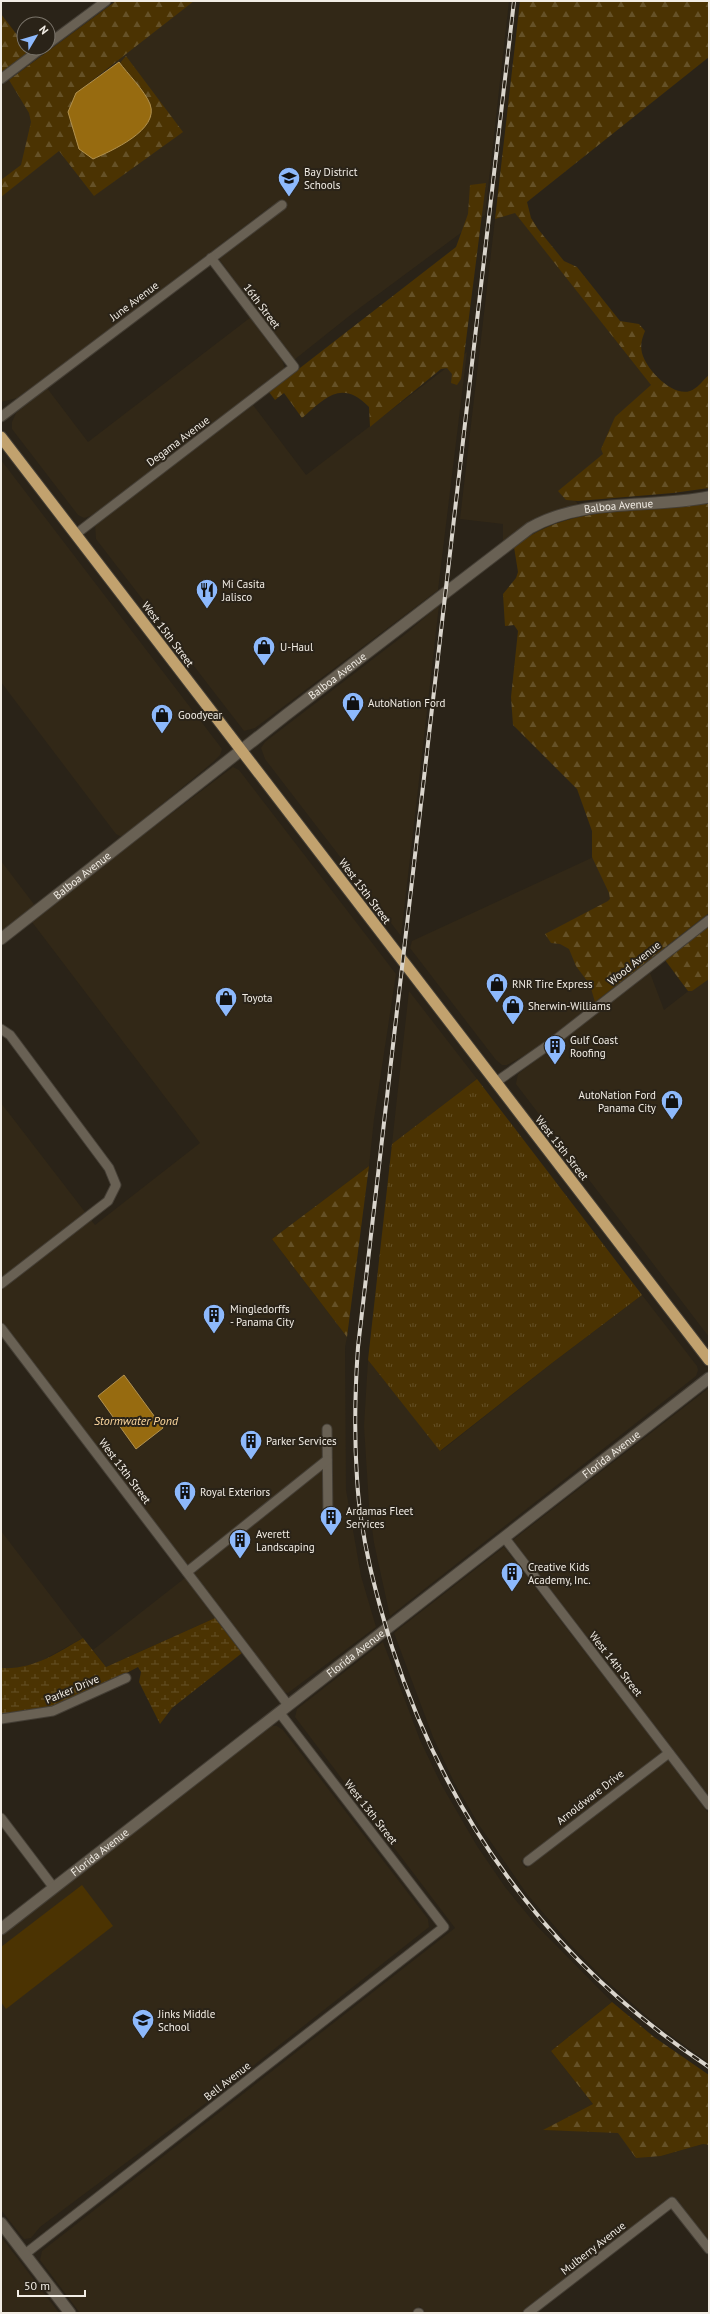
<svg xmlns="http://www.w3.org/2000/svg" width="710" height="2314" font-family="'PT Sans',sans-serif">
<defs>
<pattern id="grass-tufts" width="24" height="20" patternUnits="userSpaceOnUse"><rect width="24" height="20" fill="#4b3302"/><path d="M3 7l-1-3M5 7V3M7 7l1-3M15 17l-1-3M17 17v-4M19 17l1-3" fill="none" stroke="#655127"/></pattern>
<pattern id="forest-firs" width="22" height="20" patternUnits="userSpaceOnUse"><rect width="22" height="20" fill="#4b3302"/><path d="M5 1l3.5 6h-7zM16 11l3.5 6h-7z" fill="#655127"/></pattern>
<pattern id="wetland-marsh" width="20" height="14" patternUnits="userSpaceOnUse"><rect width="20" height="14" fill="#4b3302"/><path d="M1 5h8M5 5V1M11 12h8M15 12V8" fill="none" stroke="#655127"/></pattern>
</defs>
<rect width="100%" height="100%" fill="#2a2318"/>
<!-- built -->
<g fill="#322817">
<path d="M116,1H509L485,215L353,313L294,360L219,259L277,214L271,206L53,372L17,398L1,402V86Z"/>
<path d="M511,207L671,410L567,491L578,504L551,512L535,520L503,541V524L460,519L495,219Z"/>
<path d="M251,317L282,359L285,370L93,515L84,518L78,515L12,429V422L16,413L47,388L88,442Z"/>
<path d="M467,352L438,590L255,728L244,731L96,539L95,525L253,405L306,475Z"/>
<path d="M1,460L222,749L220,755L213,762L122,837L116,834L1,682Z"/>
<path d="M439,605L421,763L401,936L265,759L261,748L265,742L407,633Z"/>
<path d="M233,767L239,770L396,974L374,1119L369,1166L272,1239L347,1337L345,1347L346,1490L361,1576L376,1627L288,1693L283,1692L1,1321V1103L95,1225L200,1143L32,922L126,848Z"/>
<path d="M600,854L645,963L534,1050L507,1065H502L496,1060L410,948L412,941Z"/>
<path d="M1,861L36,907L1,934Z"/>
<path d="M650,973L664,1010L709,975V1337L516,1084L518,1074Z"/>
<path d="M409,991L477,1079L392,1144L396,1107Z"/>
<path d="M642,1295L697,1366L698,1370L696,1376L390,1616L374,1543L369,1505L364,1426L368,1360L441,1451L552,1363Z"/>
<path d="M709,1388V1796L513,1540Z"/>
<path d="M1,1531L83,1638L36,1664L11,1669L1,1668Z"/>
<path d="M504,1547L662,1752L521,1861L526,1868L667,1759L709,1814V2063L658,2026L602,1977L569,1943L527,1894L479,1825L454,1782L433,1737L394,1633Z"/>
<path d="M185,1578L215,1618L106,1667L93,1650Z"/>
<path d="M383,1642L420,1740L441,1784L477,1846L505,1887L537,1926L612,2002L551,2051L593,2104L544,2130L618,2132L661,2156L703,2144L709,2145V2242L677,2199L671,2198L521,2313H425L420,2306L411,2313H80L40,2260L42,2251L455,1928L295,1717L297,1709Z"/>
<path d="M270,1726H277L283,1730L428,1919L429,1927L206,2103L40,2227L31,2238L24,2239L1,2210V1935Z"/>
<path d="M1,2237L18,2259L59,2313H1Z"/>
</g>
<!-- grass -->
<path fill="url(#grass-tufts)" d="M477,1079L642,1295L552,1363L440,1451L368,1360L392,1144Z"/>
<!-- forest -->
<g fill="url(#forest-firs)">
<path d="M116,1H194L76,93L149,120C155,99 132,79 120,63L126,56L183,132L94,196L59,151L1,197V180L21,165L31,122L29,113L9,80Z"/>
<path d="M520,1H709V57L527,202L531,218L538,229L564,261L577,267L620,321L639,324L645,331C642,339 640,344 642,353C646,369 672,397 690,391C697,389 703,380 709,375V488L673,493L578,501L566,500L558,491L603,454L601,449L615,417L651,385L515,213L495,219Z"/>
<path d="M1,14L24,44V48H27L32,54L1,77Z"/>
<path d="M486,183L462,372L461,379L457,385L451,383L452,374L447,368L441,369L370,427L369,407C342,379 326,397 302,418L284,393L275,400L269,392L456,247L468,214L470,185Z"/>
<path d="M709,502V913L595,1002L590,985L576,966L569,949L560,944L551,943L545,934L608,901L610,899L609,893L592,857V831L577,789L513,725L511,697L518,631L514,625L505,626L503,594L516,578L518,572L514,547C573,501 640,515 709,502Z"/>
<path d="M709,925V979L692,991H688L665,960Z"/>
<path d="M369,1166L347,1337L272,1239Z"/>
<path d="M612,2002L654,2037L709,2075V2145L703,2144L661,2156L636,2158L618,2133L543,2130L593,2104L551,2051Z"/>
</g>
<!-- wetland -->
<path fill="url(#wetland-marsh)" d="M215,1618L242,1653L172,1708L160,1724L139,1682L141,1672L138,1667L96,1689L56,1707L1,1714V1668C33,1670 57,1653 83,1638L106,1667Z"/>
<!-- pitch -->
<path fill="#4b3302" d="M82,1885L113,1926L6,2009L1,2002V1947Z"/>
<!-- water -->
<g fill="#976b10" stroke="#b29250">
<path d="M119,62C127,73 145,91 150,104C160,130 111,151 93,159L79,149L68,112L76,93Z"/>
<path d="M124,1375L163,1428L136,1449L98,1396Z"/>
</g>
<g fill="none" stroke-linecap="round" stroke-linejoin="round">
<!-- minor casing -->
<g stroke="#443e35" stroke-width="11">
<g id="minor">
<path d="M48,44L106,1"/>
<path d="M1,79L42,48"/>
<path d="M1,417L282,205"/>
<path d="M76,534L294,367L211,258"/>
<path d="M1,1029L10,1035L109,1168L116,1185L108,1201L1,1284"/>
<path d="M496,1082L550,1044L709,920"/>
<path d="M1,1328L288,1705"/>
<path d="M327,1429L328,1520"/>
<path d="M504,1537L709,1805"/>
<path d="M187,1572L327,1460"/>
<path d="M1,1719L53,1711L126,1678"/>
<path d="M1,1818L54,1888"/>
<path d="M528,1861L669,1753"/>
<path d="M25,2254L444,1927L279,1712"/>
<path d="M418,2313H419"/>
<path d="M528,2313L672,2202L709,2249"/>
</g>
</g>
<!-- tertiary casing -->
<g stroke="#443e35" stroke-width="13">
<g id="tertiary">
<path id="s1" d="M1,939L286,715L530,528C585,497 648,509 709,497"/>
<path id="s2" d="M1,1929L709,1378"/>
</g>
</g>
<!-- secondary casing -->
<g stroke="#443e35" stroke-width="13">
<path id="secondary" d="M1,2223L70,2313"/>
</g>
<!-- trunk casing -->
<g stroke="#443e35" stroke-width="13">
<path id="trunk" d="M1,437L709,1360"/>
</g>
<!-- minor -->
<use href="#minor" stroke="#696154" stroke-width="9"/>
<!-- tertiary -->
<use href="#tertiary" stroke="#696154" stroke-width="11"/>
<!-- secondary -->
<use href="#secondary" stroke="#696154" stroke-width="11"/>
<!-- trunk -->
<use href="#trunk" stroke="#c2a26e" stroke-width="11"/>
<!-- rail casing -->
<g stroke="#dad5cc" stroke-width="4">
<path id="rail" d="M514,1L358,1347C355,1390 354,1434 357,1478C360,1535 375,1592 392,1647C449,1825 553,1964 709,2067"/>
</g>
<!-- rail -->
<use href="#rail" stroke="#2a2318" stroke-width="2.5" stroke-dasharray="8" stroke-linecap="butt"/>
</g>
<!-- icons -->
<defs>
<g id="school-pin" transform="scale(1.15)"><path d="M0 17L-7.5 6A9.5 9.5 0 1 1 7.5 6Z" fill="#8db9fc" stroke="#2a2318"/><path d="M0-5L7-2L0 1L-7-2ZM-4 1L0 2.5L4 1V4Q0 6-4 4Z" fill="#111"/></g>
<g id="restaurant-pin" transform="scale(1.15)"><path d="M0 17L-7.5 6A9.5 9.5 0 1 1 7.5 6Z" fill="#8db9fc" stroke="#2a2318"/><path d="M-5-6h1v4h1v-4h1v4h1v-4h1v5L-1.5 .5V6h-2V.5L-5-1ZM5-6V6H3V1.5H1.5Q1.5-4 5-6Z" fill="#111"/></g>
<g id="shop-pin" transform="scale(1.15)"><path d="M0 17L-7.5 6A9.5 9.5 0 1 1 7.5 6Z" fill="#8db9fc" stroke="#2a2318"/><path d="M-5-2.5h2.3a2.7 3.5 0 0 1 5.4 0H5L5.5 6h-11ZM-1.5-2.5h3a1.5 2.3 0 0 0-3 0Z" fill="#111"/></g>
<g id="building-pin" transform="scale(1.15)"><path d="M0 17L-7.5 6A9.5 9.5 0 1 1 7.5 6Z" fill="#8db9fc" stroke="#2a2318"/><path d="M-4-6H4V6H1V3H-1V6H-4ZM-2.5-4.3h1.7v1.8h-1.7ZM.8-4.3h1.7v1.8H.8ZM-2.5-1h1.7V.8h-1.7ZM.8-1h1.7V.8H.8Z" fill="#111"/></g>
</defs>
<g fill-rule="evenodd">
<use href="#school-pin" x="289" y="178"/>
<use href="#restaurant-pin" x="207" y="590"/>
<use href="#shop-pin" x="264" y="647"/>
<use href="#shop-pin" x="353" y="703"/>
<use href="#shop-pin" x="162" y="715"/>
<use href="#shop-pin" x="497" y="984"/>
<use href="#shop-pin" x="226" y="998"/>
<use href="#shop-pin" x="513" y="1006"/>
<use href="#building-pin" x="555" y="1046"/>
<use href="#shop-pin" x="672" y="1101"/>
<use href="#building-pin" x="214" y="1315"/>
<use href="#building-pin" x="251" y="1441"/>
<use href="#building-pin" x="185" y="1492"/>
<use href="#building-pin" x="331" y="1517"/>
<use href="#building-pin" x="240" y="1540"/>
<use href="#building-pin" x="512" y="1573"/>
<use href="#school-pin" x="143" y="2020"/>
</g>
<g text-anchor="middle" stroke-width="4" stroke-linejoin="round" paint-order="stroke">
<!-- poi labels -->
<g font-size="11" fill="#f2ede5" stroke="#2a2318" text-anchor="start">
<text x="304" y="176">Bay District<tspan x="304" dy="13">Schools</tspan></text>
<text x="222" y="588">Mi Casita<tspan x="222" dy="13">Jalisco</tspan></text>
<text x="280" y="651">U-Haul</text>
<text x="368" y="707">AutoNation Ford</text>
<text x="178" y="719">Goodyear</text>
<text x="512" y="988">RNR Tire Express</text>
<text x="242" y="1002">Toyota</text>
<text x="528" y="1010">Sherwin-Williams</text>
<text x="570" y="1044">Gulf Coast<tspan x="570" dy="13">Roofing</tspan></text>
<text x="656" y="1099" text-anchor="end">AutoNation Ford<tspan x="656" dy="13">Panama City</tspan></text>
<text x="230" y="1313">Mingledorffs<tspan x="230" dy="13">- Panama City</tspan></text>
<text x="266" y="1445">Parker Services</text>
<text x="200" y="1496">Royal Exteriors</text>
<text x="346" y="1515">Ardamas Fleet<tspan x="346" dy="13">Services</tspan></text>
<text x="256" y="1538">Averett<tspan x="256" dy="13">Landscaping</tspan></text>
<text x="528" y="1571">Creative Kids<tspan x="528" dy="13">Academy, Inc.</tspan></text>
<text x="158" y="2018">Jinks Middle<tspan x="158" dy="13">School</tspan></text>
</g>
<!-- street labels -->
<g font-size="11" fill="#f2ede5" stroke="#2a2318">
<text transform="translate(134 301) rotate(-37)" y="4">June Avenue</text>
<text transform="translate(262 306) rotate(53)" y="4">16th Street</text>
<text transform="translate(178 441) rotate(-37)" y="4">Degama Avenue</text>
<text dy="4" stroke="none"><textPath href="#s1" startOffset="762">Balboa Avenue</textPath></text>
<text transform="translate(168 634) rotate(53)" y="4">West 15th Street</text>
<text dy="4" stroke="none"><textPath href="#s1" startOffset="427">Balboa Avenue</textPath></text>
<text dy="4" stroke="none"><textPath href="#s1" startOffset="103">Balboa Avenue</textPath></text>
<text transform="translate(365 891) rotate(53)" y="4">West 15th Street</text>
<text transform="translate(634 963) rotate(-38)" y="4">Wood Avenue</text>
<text transform="translate(562 1148) rotate(52)" y="4">West 15th Street</text>
<text dy="4" stroke="none"><textPath href="#s2" startOffset="773">Florida Avenue</textPath></text>
<text transform="translate(125 1471) rotate(53)" y="4">West 13th Street</text>
<text dy="4" stroke="none"><textPath href="#s2" startOffset="449">Florida Avenue</textPath></text>
<text transform="translate(616 1664) rotate(52)" y="4">West 14th Street</text>
<text transform="translate(72 1689) rotate(-23)" y="4">Parker Drive</text>
<text transform="translate(590 1797) rotate(-38)" y="4">Arnoldware Drive</text>
<text transform="translate(371 1812) rotate(52)" y="4">West 13th Street</text>
<text dy="4" stroke="none"><textPath href="#s2" startOffset="125">Florida Avenue</textPath></text>
<text transform="translate(227 2081) rotate(-38)" y="4">Bell Avenue</text>
<text transform="translate(593 2248) rotate(-38)" y="4">Mulberry Avenue</text>
</g>
<!-- water labels -->
<g font-size="12" font-style="italic" fill="#ffdaa0" stroke="#2a2318">
<text x="136" y="1425">Stormwater Pond</text>
</g>
</g>
<!-- border -->
<rect width="710" height="2314" fill="none" stroke="#f2ede5" stroke-width="4"/>
<!-- north arrow -->
<g transform="translate(36 36) rotate(52)"><circle r="19" fill="#2a2318" stroke="#7a746a"/>
<path d="M0-3L7 15L0 10L-7 15Z" fill="#8db9fc"/>
<text y="-6" font-size="11" font-weight="bold" text-anchor="middle" fill="#f2ede5">N</text>
</g>
<!-- scale -->
<path d="M18 2290v6h67v-6" fill="none" stroke="#f2ede5" stroke-width="2"/>
<text x="24" y="2290" font-size="12" fill="#f2ede5" stroke="#2a2318" stroke-width="3" paint-order="stroke">50 m</text>
</svg>
